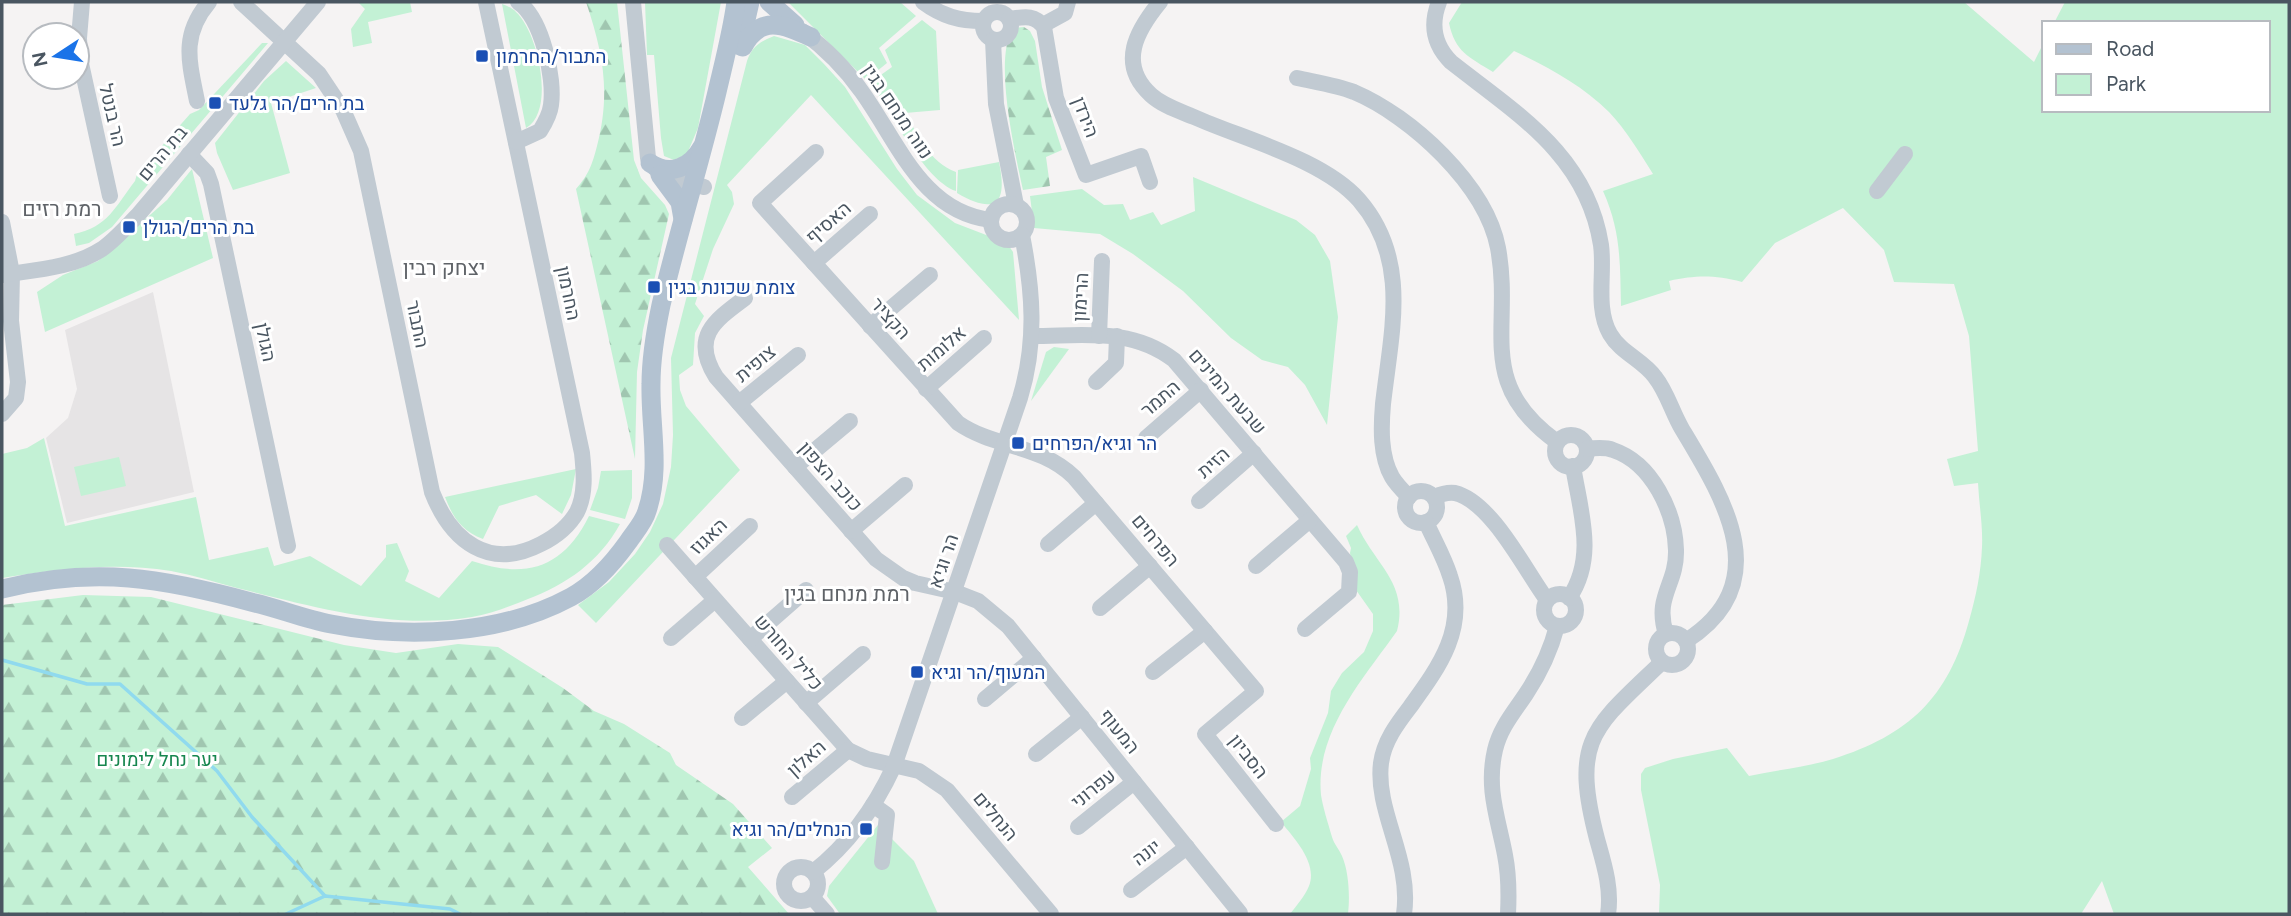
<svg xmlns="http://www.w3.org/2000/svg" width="2291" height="916" font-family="Figtree,Heebo,sans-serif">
<defs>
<pattern id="forest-firs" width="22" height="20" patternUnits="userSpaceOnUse" patternTransform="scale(1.75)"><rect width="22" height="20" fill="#c3f1d5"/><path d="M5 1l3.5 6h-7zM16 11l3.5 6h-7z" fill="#a0c6b0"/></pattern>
</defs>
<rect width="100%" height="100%" fill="#f5f3f3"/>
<!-- education -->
<path fill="#e6e4e5" d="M153,292L194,492L67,523L46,438L68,418L77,389L65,330Z"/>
<!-- green -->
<g fill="#c3f1d5">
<path d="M358,2H410L412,12L368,22L372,43L353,47L351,29L365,9Z"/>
<path d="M645,2H721L698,128L687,154L674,160L664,156L661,138L654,55H647Z"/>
<path d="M788,2H900L916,16L879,48L887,63L866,80Z"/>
<path d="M1462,2H1964L2034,62L2044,42V110H2268V23H2054L2065,2H2289V914H2114L2102,881L2081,914H1659L1660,885L1641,790V774L1645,768L1673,759L1727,748L1749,776C1777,770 1806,767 1833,759C1909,735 1948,698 1969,621C1976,596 1981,573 1982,547C1983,526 1979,504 1978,483L1954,486L1947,459L1978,451L1969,336L1954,284L1894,282L1884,250L1843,208L1775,243L1742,282C1714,275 1697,275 1669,281L1671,290L1621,306C1620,263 1621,231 1603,191L1653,174C1640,153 1626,130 1609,112C1583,86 1548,67 1514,51L1493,72C1469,57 1455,52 1449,23Z"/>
<path d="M502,4C507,6 513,8 516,12C538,32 556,111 526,128Z"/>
<path d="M922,20L936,31L940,110L905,113C919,136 929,162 956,172V191C925,181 889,110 871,82L892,67L885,50Z"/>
<path d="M774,36L805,45L824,64L845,87L897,169L917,195L955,223L1007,243L1013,252L1019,320L811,95L727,185L732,192L734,204L713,249L695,304L704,316L695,333L693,365L679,375L680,390L686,406L740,470L596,623L578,605L609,582L635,554L650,532L663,504L671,467L673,435L671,358L747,61C752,47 759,42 774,36Z"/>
<path d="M262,43H268L112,227L89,243L76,246L74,234C108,227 115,207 135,181L137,174L190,114L199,110Z"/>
<path d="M286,61L316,88L271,103L290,173L233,190L217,153L215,143L264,81Z"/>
<path d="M999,162C1008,205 995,215 957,193L958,170Z"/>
<path d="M192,169L213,258L45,332L37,292L63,275L98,261L167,200Z"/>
<path d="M1193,177L1296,220L1315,235L1330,261L1338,317L1327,425L1305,385L1288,367L1262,360L1231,338L1183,291L1133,254L1100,234L1034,228L1030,196L1082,189L1104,205L1123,204L1130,220L1153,212L1161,225L1195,211Z"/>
<path d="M1054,347L1069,349L1031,401L1046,352Z"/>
<path d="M44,438L65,526L196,497L209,560L268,547L274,566L310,556L361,586L386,557V545L397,543L409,571L405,581L439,598L472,561C525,579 563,569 589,516L620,524C600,561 566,585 528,599C510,606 491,614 472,617C392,630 315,607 237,588C215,582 193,575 171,571C113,562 58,569 2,578V454L27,448Z"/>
<path d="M119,457L126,486L81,496L74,467Z"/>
<path d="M576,469L571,495L562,514L536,495L499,506L483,539C462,531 453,518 445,497Z"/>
<path d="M632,470V498L625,519L590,510L598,488L601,471Z"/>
<path d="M1357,525C1375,565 1409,583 1397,631C1363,679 1315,732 1321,795C1323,808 1328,823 1332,837C1334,844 1339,849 1342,856C1349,872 1350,897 1348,914H1290C1296,906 1305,896 1309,886C1318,863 1294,838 1281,822L1300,806L1311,769L1310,758L1328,713L1331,691L1342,673L1364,652L1373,631V614L1356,590L1350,553L1351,548L1346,536Z"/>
<path d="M878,825L914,861L938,914H840L827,896L829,886Z"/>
</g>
<!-- forest -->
<g fill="url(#forest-firs)">
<path d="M586,2H617L634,160L641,178L665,205L669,214L643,330L637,372L635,459L576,189C589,174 592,165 597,146C611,92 603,53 586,2Z"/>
<path d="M1024,27L1030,31L1035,41L1042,87L1062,150L1046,157L1050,186L1023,190C1015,153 993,59 1013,28Z"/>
<path d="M83,595L151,597L344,645L396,653L458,644L498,647L563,688L594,711L624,724L670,753L676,765L733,804L772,848L748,867L789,914H2V605Z"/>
</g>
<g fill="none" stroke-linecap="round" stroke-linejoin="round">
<!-- stream -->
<g stroke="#90daee" stroke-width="3.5">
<path d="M2,660L87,684H120L217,771L252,817L325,896"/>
<path d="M286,914L325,896L450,909L460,914"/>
</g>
<!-- minor -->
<g stroke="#c1cad2" stroke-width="16">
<path d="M82,2L79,38L80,59L110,196"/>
<path d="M241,2L319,74L343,110L361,151L432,492C451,541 489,571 541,544C555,537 569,526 577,512C586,494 584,472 582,453L486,2"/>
<path d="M633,2L648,158L660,175L704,187"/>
<path d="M923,2C942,16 959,21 983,21"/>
<path d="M1160,2C1137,30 1117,64 1151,95C1163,106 1180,111 1194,117C1243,139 1323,159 1359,200C1411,260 1391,332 1383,404C1381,427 1380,456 1392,477C1396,484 1403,491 1409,497"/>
<path d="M1439,2C1430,25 1434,45 1451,62C1517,114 1587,155 1601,245C1605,273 1595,308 1610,334C1621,353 1643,360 1655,377C1667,392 1672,412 1682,429C1724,499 1777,583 1686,641"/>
<circle cx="997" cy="26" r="14"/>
<path d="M1009,19C1024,17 1034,14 1044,27L1056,98L1086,175L1141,156L1150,182"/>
<path d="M1043,25L1065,13L1068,2"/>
<path d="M802,31C825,48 846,69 862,92C898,142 922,212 991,220"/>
<path d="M993,40L996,104L1016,205"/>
<path d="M1297,78C1315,82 1336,85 1354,92C1411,116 1486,185 1498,248C1513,329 1474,382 1557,442"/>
<path d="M197,101C189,61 181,35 209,2"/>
<path d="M516,142L540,131C545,123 550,114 551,105C555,78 542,18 518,2"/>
<path d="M816,152L760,203L958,423C994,448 1040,444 1074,477L1256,691L1205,734L1276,824"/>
<path d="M189,154L207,173L211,184L288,546"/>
<path d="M1877,191L1905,154"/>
<circle cx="1009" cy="222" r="18"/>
<path d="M2,222L12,273L11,321L18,382L16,398L2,414"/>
<path d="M814,263L870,214"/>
<path d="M2,275C35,270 73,268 102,249C115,240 127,226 138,215L318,2"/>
<path d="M745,298C714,321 691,337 716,377L876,559L903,578L915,583L955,592L978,601L1008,626L1240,913L1239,914"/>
<path d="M870,326L930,275"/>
<path d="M1032,336C1083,336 1131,327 1174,360L1346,562L1350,572L1349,592L1305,629"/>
<path d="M1099,336L1102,261"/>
<path d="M1096,382L1116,363L1117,336"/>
<path d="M926,389L984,338"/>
<path d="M739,403L798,355"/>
<circle cx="1571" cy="451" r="16"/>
<path d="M1146,438L1201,390"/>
<path d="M1587,449C1595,448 1605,447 1613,450C1652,463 1675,512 1676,550C1677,585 1654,596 1666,634"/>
<path d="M795,467L850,421"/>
<circle cx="1421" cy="507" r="16"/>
<path d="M1434,497C1441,494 1448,492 1455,493C1492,502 1526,572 1547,600"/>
<path d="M1199,501L1254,453"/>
<path d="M851,531L905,485"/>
<path d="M1048,544L1096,503"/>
<path d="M667,545L848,750L867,759L919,771L947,790L1051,914"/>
<path d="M1256,566L1310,520"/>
<path d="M695,577L750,526"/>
<circle cx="1560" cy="610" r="16"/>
<path d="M1569,598C1597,557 1580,511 1573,466"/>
<path d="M1100,608L1150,566"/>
<circle cx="1672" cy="649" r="16"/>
<path d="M671,638L715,600"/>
<path d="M750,639L806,590"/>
<path d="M1153,672L1205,631"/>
<path d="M985,699L1034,658"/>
<path d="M806,703L863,654"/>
<path d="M742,718L787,681"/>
<path d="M1036,754L1082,717"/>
<path d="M792,797L848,750"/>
<path d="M873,805L887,815L882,862"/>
<path d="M1078,827L1134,782"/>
<circle cx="801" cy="884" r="17"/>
<path d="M813,872C849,844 875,807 894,766L1020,398C1037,342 1033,291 1022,235"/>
<path d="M1131,890L1187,847"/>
<path d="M812,897L827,914"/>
<path d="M1404,914C1412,859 1375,812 1381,763C1384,741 1397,724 1410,707C1439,667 1468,628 1450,576C1444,557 1434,540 1426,522"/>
<path d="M1508,914C1509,894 1509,875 1505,855C1498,818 1486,789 1495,750C1500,728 1514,712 1526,694C1540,673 1551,649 1557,626"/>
<path d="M1608,914C1612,889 1604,864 1597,839C1571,739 1593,728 1662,662"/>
</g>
<!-- major -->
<g stroke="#b3c2d1" stroke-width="19">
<path d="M769,2L795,25"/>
<path d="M740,46L750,2"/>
<path d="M743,47C760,14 784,25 811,37"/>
<path d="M650,163C670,177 691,167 702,147"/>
<path d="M660,175L680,202L683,219"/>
<path d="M2,589C95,566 163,578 255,603C280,609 305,619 331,624C407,639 501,635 571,597C593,585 613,563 628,542C634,533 644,522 647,511C661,469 650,427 651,384C651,359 656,329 661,305C678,233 700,163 717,92C724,62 732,32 736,2"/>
</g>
</g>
<!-- markers -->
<g fill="#1a4fb4" stroke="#fff" stroke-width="2.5">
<rect x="475" y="49" width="14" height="14" rx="3.5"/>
<rect x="208" y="96" width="14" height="14" rx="3.5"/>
<rect x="122" y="220" width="14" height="14" rx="3.5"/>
<rect x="647" y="280" width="14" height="14" rx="3.5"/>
<rect x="1011" y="436" width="14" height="14" rx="3.5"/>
<rect x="910" y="665" width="14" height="14" rx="3.5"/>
<rect x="859" y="822" width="14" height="14" rx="3.5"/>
</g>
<g text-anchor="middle" stroke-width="6" stroke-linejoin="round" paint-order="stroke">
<!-- transit labels -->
<g font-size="19" fill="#164399" stroke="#fff" text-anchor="start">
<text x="496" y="63">התבור/החרמון</text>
<text x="229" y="110">בת הרים/הר גלעד</text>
<text x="143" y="234">בת הרים/הגולן</text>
<text x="668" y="294">צומת שכונת בגין</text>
<text x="1032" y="450">הר וגיא/הפרחים</text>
<text x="931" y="679">המעוף/הר וגיא</text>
<text x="852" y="836" text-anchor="end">הנחלים/הר וגיא</text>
</g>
<!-- street labels -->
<g font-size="19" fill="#4a5661" stroke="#fff">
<text transform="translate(898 111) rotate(56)" y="7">נווה מנחם בגין</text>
<text transform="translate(113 115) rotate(77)" y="7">הר בנטל</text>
<text transform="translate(1086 117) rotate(69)" y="7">הירדן</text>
<text transform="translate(162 153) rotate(-50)" y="7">בת הרים</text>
<text transform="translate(828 222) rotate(-41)" y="7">האסיף</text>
<text transform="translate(569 293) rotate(78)" y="7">החרמון</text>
<text transform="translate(1080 297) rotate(-87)" y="7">הרימון</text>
<text transform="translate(891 318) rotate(48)" y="7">הקציר</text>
<text transform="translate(418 324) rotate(78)" y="7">התבור</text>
<text transform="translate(266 342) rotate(78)" y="7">הגולן</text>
<text transform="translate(941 348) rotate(-41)" y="7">אלומות</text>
<text transform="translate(755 363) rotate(-40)" y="7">צופית</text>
<text transform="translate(1228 391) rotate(49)" y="7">שבעת המינים</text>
<text transform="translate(1160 398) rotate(-41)" y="7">התמר</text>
<text transform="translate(1213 462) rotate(-41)" y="7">הזית</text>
<text transform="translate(831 476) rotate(49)" y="7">כוכב הצפון</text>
<text transform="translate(708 536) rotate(-43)" y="7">האגוז</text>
<text transform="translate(1156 540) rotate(50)" y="7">הפרחים</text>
<text transform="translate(943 561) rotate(-71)" y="7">הר וגיא</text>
<text transform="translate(789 652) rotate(49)" y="7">כליל החורש</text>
<text transform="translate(1120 731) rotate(51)" y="7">המעוף</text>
<text transform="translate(1249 756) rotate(52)" y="7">הסביון</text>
<text transform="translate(806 758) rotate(-41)" y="7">האלון</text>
<text transform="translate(1093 788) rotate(-39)" y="7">עפרוני</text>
<text transform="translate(996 816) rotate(50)" y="7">הנחלים</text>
<text transform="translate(1146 852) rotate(-37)" y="7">יונה</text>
</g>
<!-- park labels -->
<g font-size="19" fill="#17864f" stroke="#fff">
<text x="157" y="766">יער נחל לימונים</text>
</g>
<!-- neighbourhood labels -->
<g font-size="21" fill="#5f6368" stroke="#fff">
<text x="62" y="216">רמת רזים</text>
<text x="444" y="275">יצחק רבין</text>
<text x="847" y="601">רמת מנחם בגין</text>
</g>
</g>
<!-- border -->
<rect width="2291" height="916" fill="none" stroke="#4a5661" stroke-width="7"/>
<!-- legend -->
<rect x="2042" y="21" width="228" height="91" fill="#ffffff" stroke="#b7bbc0" stroke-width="2"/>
<rect x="2056" y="44" width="35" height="10" fill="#b3c2d1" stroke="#b7bbc0" stroke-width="2"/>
<text x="2106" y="56" font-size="21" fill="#4a5661">Road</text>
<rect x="2056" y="74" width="35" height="21" fill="#c3f1d5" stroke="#b7bbc0" stroke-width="2"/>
<text x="2106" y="91" font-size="21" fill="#4a5661">Park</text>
<!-- north arrow -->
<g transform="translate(56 56) rotate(258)"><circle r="33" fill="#ffffff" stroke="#b7bbc0" stroke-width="2"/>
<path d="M0-5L12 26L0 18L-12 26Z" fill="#1a73e8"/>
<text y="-10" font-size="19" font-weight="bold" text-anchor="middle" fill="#4a5661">N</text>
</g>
</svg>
